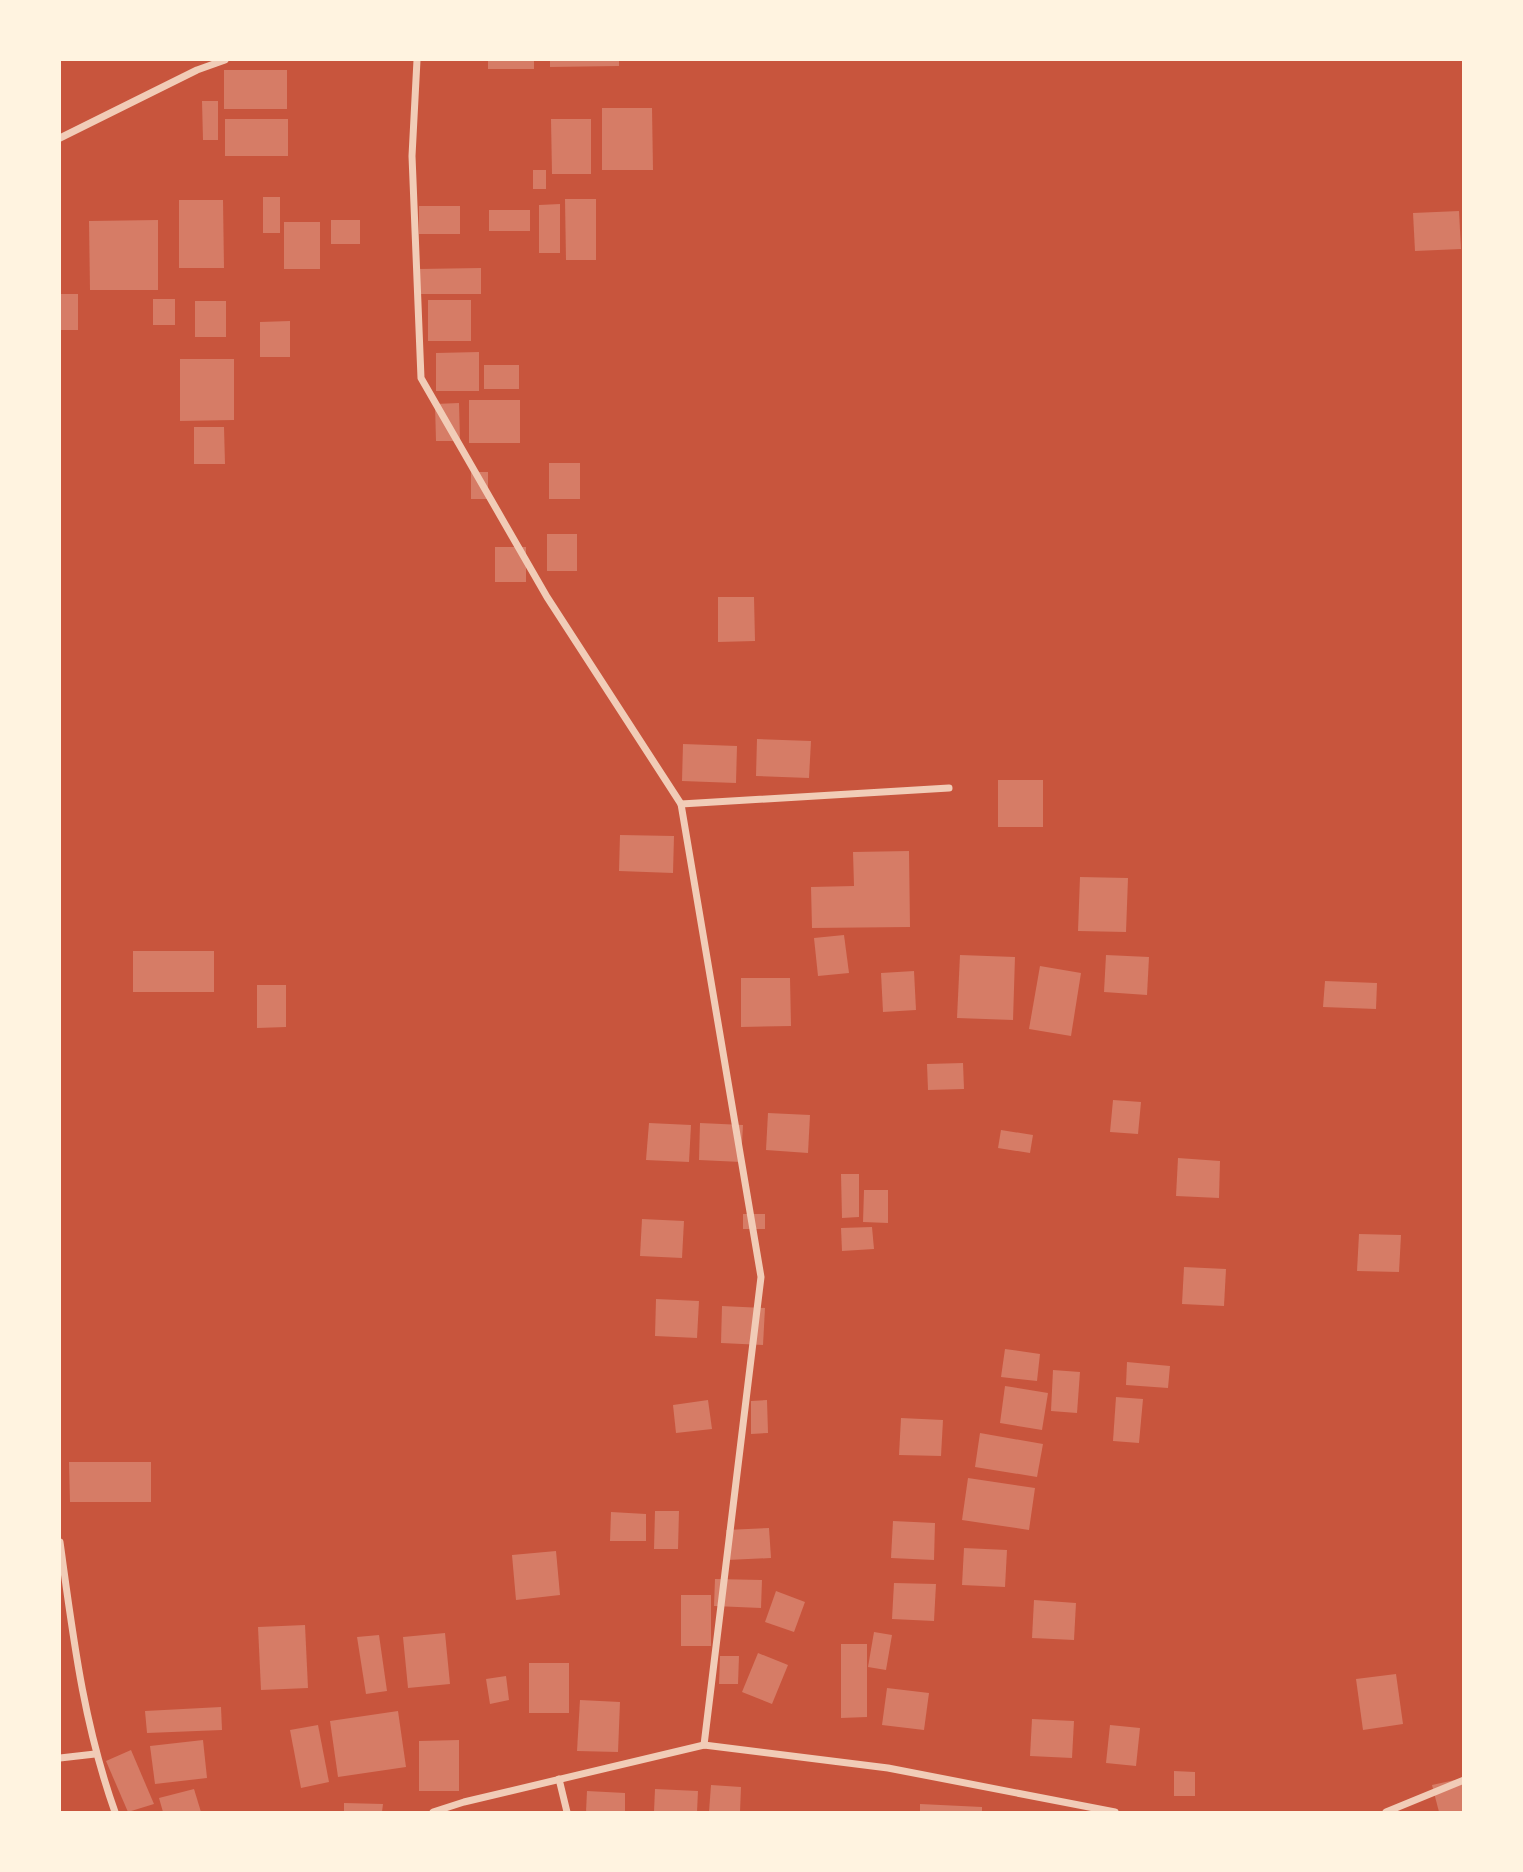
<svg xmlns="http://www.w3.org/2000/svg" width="1523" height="1872" font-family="Figtree,sans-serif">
<rect width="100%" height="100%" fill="#c8553d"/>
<!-- building -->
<g fill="#d67c66">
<rect x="488" y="60" width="46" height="9"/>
<path d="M550,60H619V66L550,67Z"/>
<rect x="224" y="70" width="63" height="39"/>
<path d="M202,101H218V140H203Z"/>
<path d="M602,108H652L653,170H602Z"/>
<rect x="225" y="119" width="63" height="37"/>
<path d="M551,119H591V174H552Z"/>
<rect x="533" y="170" width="13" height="19"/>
<rect x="263" y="197" width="17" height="36"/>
<path d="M565,199H596V260H566Z"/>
<path d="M179,200H223L224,268H179Z"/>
<path d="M560,204V253H539V205Z"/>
<rect x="419" y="206" width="41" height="28"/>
<rect x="489" y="210" width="41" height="21"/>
<path d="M1459,211L1461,249L1415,251L1413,213Z"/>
<path d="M158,220V290H90L89,221Z"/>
<rect x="331" y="220" width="29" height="24"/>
<rect x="284" y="222" width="36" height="47"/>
<path d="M481,268V294H419L418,269Z"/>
<rect x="60" y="294" width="18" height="36"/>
<rect x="153" y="299" width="22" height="26"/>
<rect x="428" y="300" width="43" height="41"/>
<rect x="195" y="301" width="31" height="36"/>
<path d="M290,321V357H260V322Z"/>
<path d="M479,352V391H436V353Z"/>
<path d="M180,359H234V420L180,421Z"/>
<rect x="484" y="365" width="35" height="24"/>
<rect x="469" y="400" width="51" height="43"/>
<path d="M459,403L460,441H436L435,404Z"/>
<path d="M194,427H224L225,464H194Z"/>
<rect x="549" y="463" width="31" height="36"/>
<rect x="471" y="472" width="17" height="27"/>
<rect x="547" y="534" width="30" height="37"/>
<rect x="495" y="547" width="31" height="35"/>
<path d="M718,597H754L755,641L718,642Z"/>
<path d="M757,739L811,741L809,778L756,776Z"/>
<path d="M683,744L737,746L736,783L682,781Z"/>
<rect x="998" y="780" width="45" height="47"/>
<path d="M620,835L674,836L673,873L619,871Z"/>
<path d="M909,851L910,927L812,928L811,887L854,886L853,852Z"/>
<path d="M1080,877L1128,878L1126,932L1078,931Z"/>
<path d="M844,935L849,973L818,976L814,938Z"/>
<rect x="133" y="951" width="81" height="41"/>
<path d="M960,955L1015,957L1013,1020L957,1018Z"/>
<path d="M1106,955L1149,957L1147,995L1104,992Z"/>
<path d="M1040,966L1081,973L1071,1036L1029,1029Z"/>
<path d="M914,971L916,1010L883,1012L881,973Z"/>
<path d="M741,978H790L791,1026L741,1027Z"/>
<path d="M1325,981L1377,983L1376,1009L1323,1007Z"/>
<path d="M257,985H286V1027L257,1028Z"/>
<path d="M963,1063L964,1089L928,1090L927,1064Z"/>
<path d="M1113,1100L1141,1102L1138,1134L1110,1132Z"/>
<path d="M768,1113L810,1115L808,1153L766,1150Z"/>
<path d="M649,1123L691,1125L689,1162L646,1160Z"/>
<path d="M700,1123L743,1125L741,1162L699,1160Z"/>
<path d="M1001,1130L1033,1135L1030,1153L998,1148Z"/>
<path d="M1178,1158L1220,1161L1219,1198L1176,1196Z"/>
<path d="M841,1174H859V1217L842,1218Z"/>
<path d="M864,1190H888V1223L863,1222Z"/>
<rect x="743" y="1214" width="22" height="15"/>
<path d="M642,1219L684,1221L682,1258L640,1256Z"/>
<path d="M872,1227L874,1249L842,1251L841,1228Z"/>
<path d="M1359,1234L1401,1235L1399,1272L1357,1271Z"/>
<path d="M1184,1267L1226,1269L1224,1306L1182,1304Z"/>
<path d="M656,1299L699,1301L697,1338L655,1336Z"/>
<path d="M722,1306L765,1308L763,1345L721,1343Z"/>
<path d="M1005,1349L1040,1354L1037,1381L1001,1377Z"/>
<path d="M1127,1362L1170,1366L1168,1388L1126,1385Z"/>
<path d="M1053,1370L1080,1372L1077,1413L1051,1411Z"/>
<path d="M1005,1386L1048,1393L1042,1430L1000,1423Z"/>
<path d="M1116,1397L1143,1399L1139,1443L1113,1441Z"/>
<path d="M708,1400L712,1429L676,1433L673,1405Z"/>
<path d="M767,1400L768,1433L751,1434V1401Z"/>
<path d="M901,1418L943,1420L941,1456L899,1455Z"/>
<path d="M980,1433L1043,1444L1037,1477L975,1467Z"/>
<path d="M69,1462H151V1502H70Z"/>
<path d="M968,1478L1035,1488L1029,1530L962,1520Z"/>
<path d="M655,1511H679L678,1549H654Z"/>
<path d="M611,1512L646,1514V1541H610Z"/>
<path d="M893,1521L935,1523L934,1560L891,1558Z"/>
<path d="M769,1528L771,1558L727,1560L726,1530Z"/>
<path d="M964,1548L1007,1550L1005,1587L962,1585Z"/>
<path d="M556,1551L560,1595L516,1600L512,1555Z"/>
<path d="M715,1579L762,1580L761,1608L714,1606Z"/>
<path d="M894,1583L936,1584L934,1621L892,1619Z"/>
<path d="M776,1591L805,1602L794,1632L765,1622Z"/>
<rect x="681" y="1595" width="30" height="51"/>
<path d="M1034,1600L1076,1603L1074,1640L1032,1638Z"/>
<path d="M305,1625L308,1688L261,1690L258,1627Z"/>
<path d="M874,1632L892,1635L886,1670L868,1667Z"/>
<path d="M445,1633L450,1684L408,1688L403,1637Z"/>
<path d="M379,1635L387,1691L366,1694L357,1637Z"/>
<path d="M841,1644H867V1717L841,1718Z"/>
<path d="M758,1653L788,1665L772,1704L742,1692Z"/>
<path d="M720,1656H739L738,1684H719Z"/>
<rect x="529" y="1663" width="40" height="50"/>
<path d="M1396,1674L1403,1724L1363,1730L1356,1679Z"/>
<path d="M506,1676L509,1700L490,1704L486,1679Z"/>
<path d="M887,1688L929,1693L924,1730L882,1725Z"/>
<path d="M580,1700L620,1702L618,1752L577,1751Z"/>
<path d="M221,1707L222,1730L147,1733L145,1711Z"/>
<path d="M398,1711L406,1767L338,1777L330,1721Z"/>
<path d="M1032,1719L1074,1721L1072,1758L1030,1756Z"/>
<path d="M318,1725L329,1782L301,1788L290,1730Z"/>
<path d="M1110,1725L1140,1728L1136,1766L1106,1763Z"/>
<path d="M203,1740L207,1778L155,1784L150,1746Z"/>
<path d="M459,1740V1791H419V1741Z"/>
<path d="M131,1750L154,1804L128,1812L106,1761Z"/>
<path d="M1174,1771L1195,1772V1796H1174Z"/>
<path d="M1464,1778V1812H1439L1432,1785Z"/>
<path d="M711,1785L741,1787L740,1812H709Z"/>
<path d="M194,1789L201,1812H163L159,1798Z"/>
<path d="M655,1789L698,1791L697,1812H654Z"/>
<path d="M587,1791L625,1793V1812H586Z"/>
<path d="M344,1803L383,1804L382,1812H344Z"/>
<path d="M920,1804L982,1807V1812H920Z"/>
</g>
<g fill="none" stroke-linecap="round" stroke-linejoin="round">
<!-- minor -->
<g stroke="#f1ccb7" stroke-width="7">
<path d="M417,60L412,156L421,378L547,597L681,804L761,1277L704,1745"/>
<path d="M60,138L197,70L225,60"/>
<path d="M681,804L949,788"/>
<path d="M60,1542C73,1636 83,1722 115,1812"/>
<path d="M60,1758L95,1754"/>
<path d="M559,1779L567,1812"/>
<path d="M433,1812L464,1802L704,1745L888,1768L1115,1812"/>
<path d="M1386,1812L1464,1780"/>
</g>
</g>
<!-- border -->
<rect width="1523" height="1872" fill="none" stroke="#fff3e0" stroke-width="122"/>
</svg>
